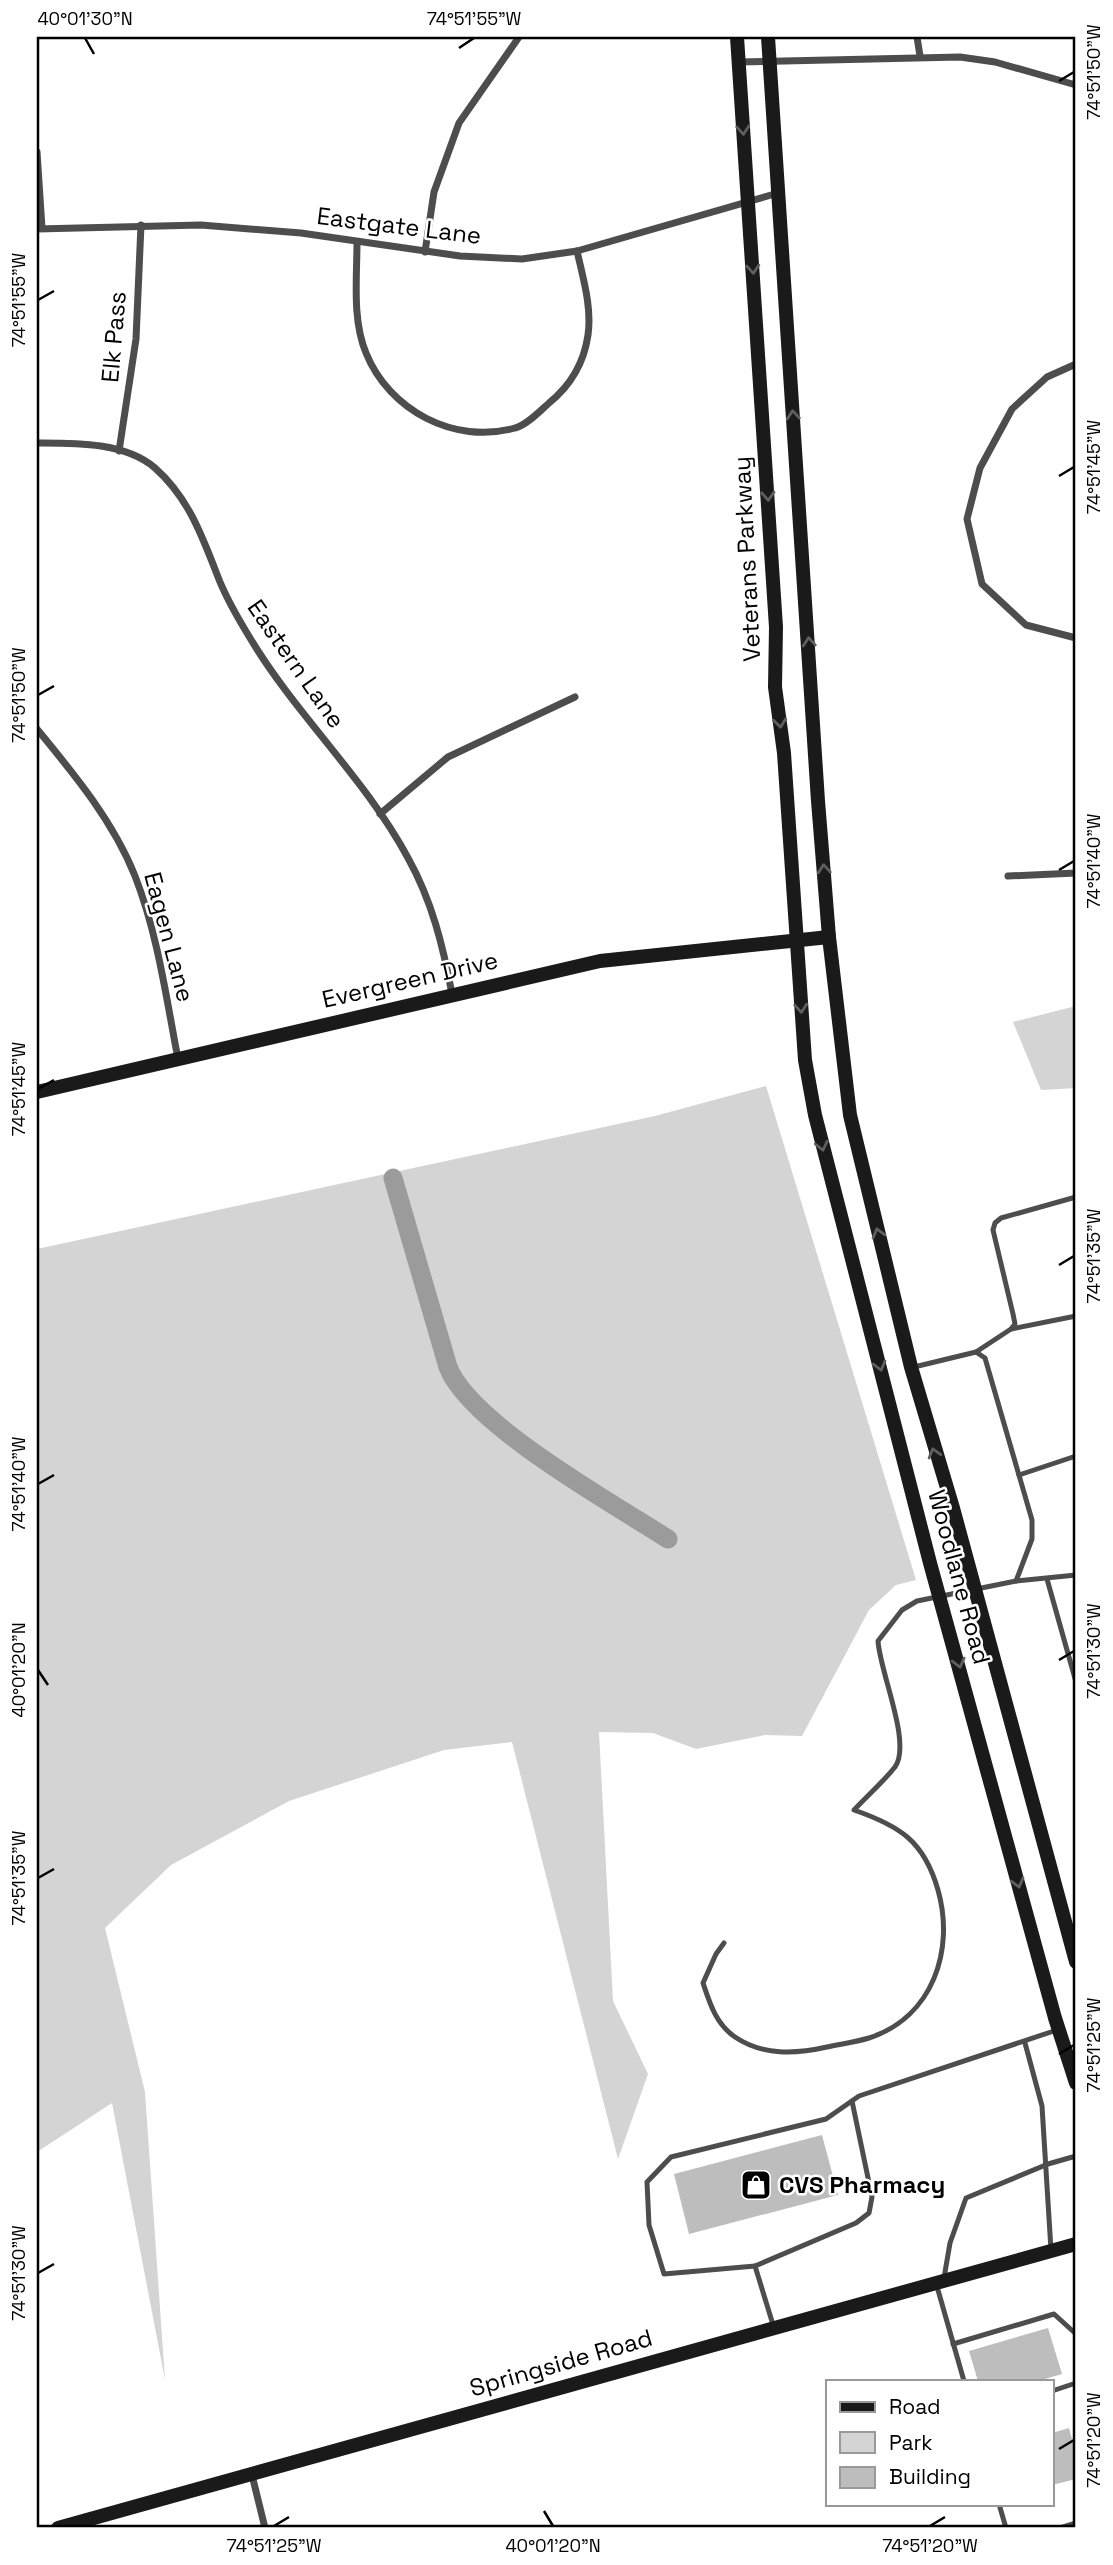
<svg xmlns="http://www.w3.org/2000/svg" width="1113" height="2565" font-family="'Space Grotesk',sans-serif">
<rect width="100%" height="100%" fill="#fff"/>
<!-- green -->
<g fill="#d4d4d4">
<path d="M1076,1006V1088L1041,1090L1013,1022Z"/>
<path d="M766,1086L916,1580L896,1585L869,1610L802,1736L765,1735L696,1749L653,1733L599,1732L613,2001L648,2074L618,2159L512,1742L444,1750L289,1801L171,1865L105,1928L145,2092L165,2380L112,2103L37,2152V1249L655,1116Z"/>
</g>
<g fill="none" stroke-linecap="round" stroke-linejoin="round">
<!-- canal -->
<path stroke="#9b9b9b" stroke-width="19" d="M393,1178L448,1367C470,1424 614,1504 668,1539"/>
</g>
<!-- building -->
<g fill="#bdbdbd">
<path d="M822,2135L838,2195L689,2234L674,2174Z"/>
<path d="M1048,2328L1062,2374L1038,2381H978L969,2351Z"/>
<path d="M1069,2428L1076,2454V2479L1052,2485V2433Z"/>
</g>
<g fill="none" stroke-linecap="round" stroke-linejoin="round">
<!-- lane -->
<g stroke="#4d4d4d" stroke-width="5">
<path d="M1011,1329L1015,1324L1013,1314L993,1230L995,1223L1001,1218L1076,1197"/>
<path d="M976,1352L1011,1329L1076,1316"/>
<path d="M914,1367L976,1352L985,1358L1032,1520V1539L1016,1581"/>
<path d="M1019,1475L1076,1456"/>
<path d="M1047,1579L1076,1682"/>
<path d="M724,1943L716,1954L703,1983C710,2004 716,2024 735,2037C763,2056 796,2054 827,2047C841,2044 856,2042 869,2038C933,2017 955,1950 938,1890C924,1841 900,1826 854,1810C867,1796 883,1782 895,1767C912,1743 880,1673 878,1641L902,1610L917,1601L1016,1581L1076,1575"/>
<path d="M1025,2043L1042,2106L1051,2250"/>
<path d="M755,2266L856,2223L869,2213L872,2197L852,2101"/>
<path d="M944,2278L950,2243L966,2198L1048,2164L1076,2156"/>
<path d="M936,2283L964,2381"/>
<path d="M774,2328L755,2266L664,2274L649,2225L647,2182L671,2157L826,2119L859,2096L1057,2030"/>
<path d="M953,2344L1054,2314L1076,2334"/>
<path d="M1052,2391L1076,2383"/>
<path d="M999,2504L1006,2528"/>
<path d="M1060,2528L1076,2523"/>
</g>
<!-- street -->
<g stroke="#4d4d4d" stroke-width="7">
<path d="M917,37L920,56"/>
<path d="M739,62L960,57L995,62L1076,85"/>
<path d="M37,152L42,228"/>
<path d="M37,229L201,225L301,233L460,256L522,259L577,251L778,193"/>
<path d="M357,242C357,278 352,319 366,353C389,410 454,445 515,428C527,425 540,411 549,403C570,386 584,363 588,335C592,307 583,278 577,251"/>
<path d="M425,252L434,192L459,123L519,37"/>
<path d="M1076,364L1047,377L1012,409L980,468L967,519L982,584L1026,625L1076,638"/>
<path d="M37,443C74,443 125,442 155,468C190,499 203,539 220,582C228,601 239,620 250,638C296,715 365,778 408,858C432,901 443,946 452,994"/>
<path d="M119,451L136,339L141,225"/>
<path d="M37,729C74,774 113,821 135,876C158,935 166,997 178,1059"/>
<path d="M380,814L448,757L575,697"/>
<path d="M1008,876L1076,873"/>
<path d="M252,2475L265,2528"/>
</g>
<!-- secondary -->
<g stroke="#1a1a1a" stroke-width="14">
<path d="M737,37L776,627L775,687L784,753L805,1060L815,1115L930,1563L1055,2018L1076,2083"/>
<path d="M768,37L818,801L829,937L850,1115L911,1367L953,1508L1076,1962"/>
<path d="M37,1092L600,961L829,937"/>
<path d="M58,2528L1076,2244"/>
</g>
</g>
<!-- one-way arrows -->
<defs><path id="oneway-chevron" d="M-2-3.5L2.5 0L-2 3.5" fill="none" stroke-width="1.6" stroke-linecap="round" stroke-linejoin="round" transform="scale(1.75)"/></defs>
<g stroke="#5f5f5f">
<use href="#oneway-chevron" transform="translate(743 130) rotate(86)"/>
<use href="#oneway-chevron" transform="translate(753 269) rotate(86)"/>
<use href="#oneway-chevron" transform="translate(793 415) rotate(-95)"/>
<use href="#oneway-chevron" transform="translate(768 496) rotate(87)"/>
<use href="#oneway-chevron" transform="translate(809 642) rotate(-94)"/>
<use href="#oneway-chevron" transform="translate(780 723) rotate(83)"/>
<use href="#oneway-chevron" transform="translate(824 869) rotate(-94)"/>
<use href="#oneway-chevron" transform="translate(801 1008) rotate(86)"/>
<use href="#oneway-chevron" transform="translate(822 1146) rotate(77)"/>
<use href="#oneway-chevron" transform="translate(878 1233) rotate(-105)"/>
<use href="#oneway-chevron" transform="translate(880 1366) rotate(75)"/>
<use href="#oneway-chevron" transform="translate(934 1453) rotate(-106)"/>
<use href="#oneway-chevron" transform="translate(959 1663) rotate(76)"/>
<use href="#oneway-chevron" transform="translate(1018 1883) rotate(75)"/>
</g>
<!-- ticks -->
<path fill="none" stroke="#000" stroke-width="2.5" d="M85,38L94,54M459,48L474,38M1059,81L1074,72M38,300L54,291M1059,476L1074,467M38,695L54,686M1059,870L1074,861M38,1089L54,1080M1059,1265L1074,1256M38,1484L54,1475M1059,1660L1074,1651M38,1670L48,1685M38,1878L54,1869M1059,2054L1074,2045M38,2273L54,2264M1059,2449L1074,2440M544,2511L553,2526M274,2526L289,2517M930,2526L945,2517"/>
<!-- icons -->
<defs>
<g id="shop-square" transform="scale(1.575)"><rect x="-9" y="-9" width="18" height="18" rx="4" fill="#000" stroke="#fff"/><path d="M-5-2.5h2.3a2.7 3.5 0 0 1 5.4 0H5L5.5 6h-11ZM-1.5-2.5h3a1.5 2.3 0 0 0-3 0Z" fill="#fff"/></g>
</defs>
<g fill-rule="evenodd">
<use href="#shop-square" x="756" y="2185"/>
</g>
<g text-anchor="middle" stroke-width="5" stroke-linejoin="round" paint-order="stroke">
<!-- street labels -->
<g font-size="24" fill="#000" stroke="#fff">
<text transform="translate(399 226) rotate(7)" y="8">Eastgate Lane</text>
<text transform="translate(114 337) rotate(-85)" y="8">Elk Pass</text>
<text transform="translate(747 559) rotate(-93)" y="8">Veterans Parkway</text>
<text transform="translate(296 664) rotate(55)" y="8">Eastern Lane</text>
<text transform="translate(169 937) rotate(75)" y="8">Eagen Lane</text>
<text transform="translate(410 980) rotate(-13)" y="8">Evergreen Drive</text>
<text transform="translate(959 1577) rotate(75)" y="8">Woodlane Road</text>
<text transform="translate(561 2363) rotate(-16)" y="8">Springside Road</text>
</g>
<!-- poi labels -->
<g font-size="24" font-weight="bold" fill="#000" stroke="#fff" text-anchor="start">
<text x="779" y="2193">CVS Pharmacy</text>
</g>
</g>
<!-- border -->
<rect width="1113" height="2565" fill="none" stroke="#ffffff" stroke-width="77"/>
<!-- legend -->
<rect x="826" y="2380" width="228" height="126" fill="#ffffff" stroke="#999999" stroke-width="2"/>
<rect x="840" y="2402" width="35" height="10" fill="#1a1a1a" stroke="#999999" stroke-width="2"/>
<text x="889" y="2414" font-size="21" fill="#000000">Road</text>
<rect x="840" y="2432" width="35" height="21" fill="#d4d4d4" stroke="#999999" stroke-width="2"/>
<text x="889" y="2450" font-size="21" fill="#000000">Park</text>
<rect x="840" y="2467" width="35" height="21" fill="#bdbdbd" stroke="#999999" stroke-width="2"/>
<text x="889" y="2484" font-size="21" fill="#000000">Building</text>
<rect x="38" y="38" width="1036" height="2488" fill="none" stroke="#000" stroke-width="2.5"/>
<g font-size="18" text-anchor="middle" fill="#000">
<text x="85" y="25">40°01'30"N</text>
<text x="474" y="25">74°51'55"W</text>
<text transform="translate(1094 72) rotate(-90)" y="6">74°51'50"W</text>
<text transform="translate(19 300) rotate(-90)" y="6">74°51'55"W</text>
<text transform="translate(1094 467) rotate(-90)" y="6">74°51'45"W</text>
<text transform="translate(19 695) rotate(-90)" y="6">74°51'50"W</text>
<text transform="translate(1094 861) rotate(-90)" y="6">74°51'40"W</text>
<text transform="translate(19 1089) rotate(-90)" y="6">74°51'45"W</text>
<text transform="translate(1094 1256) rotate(-90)" y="6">74°51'35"W</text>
<text transform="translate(19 1484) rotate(-90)" y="6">74°51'40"W</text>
<text transform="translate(1094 1651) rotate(-90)" y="6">74°51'30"W</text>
<text transform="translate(19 1670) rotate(-90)" y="6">40°01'20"N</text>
<text transform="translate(19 1878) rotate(-90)" y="6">74°51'35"W</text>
<text transform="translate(1094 2045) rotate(-90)" y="6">74°51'25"W</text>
<text transform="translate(19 2273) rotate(-90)" y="6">74°51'30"W</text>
<text transform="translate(1094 2440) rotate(-90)" y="6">74°51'20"W</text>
<text x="274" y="2552">74°51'25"W</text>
<text x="553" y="2552">40°01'20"N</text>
<text x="930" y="2552">74°51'20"W</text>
</g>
</svg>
